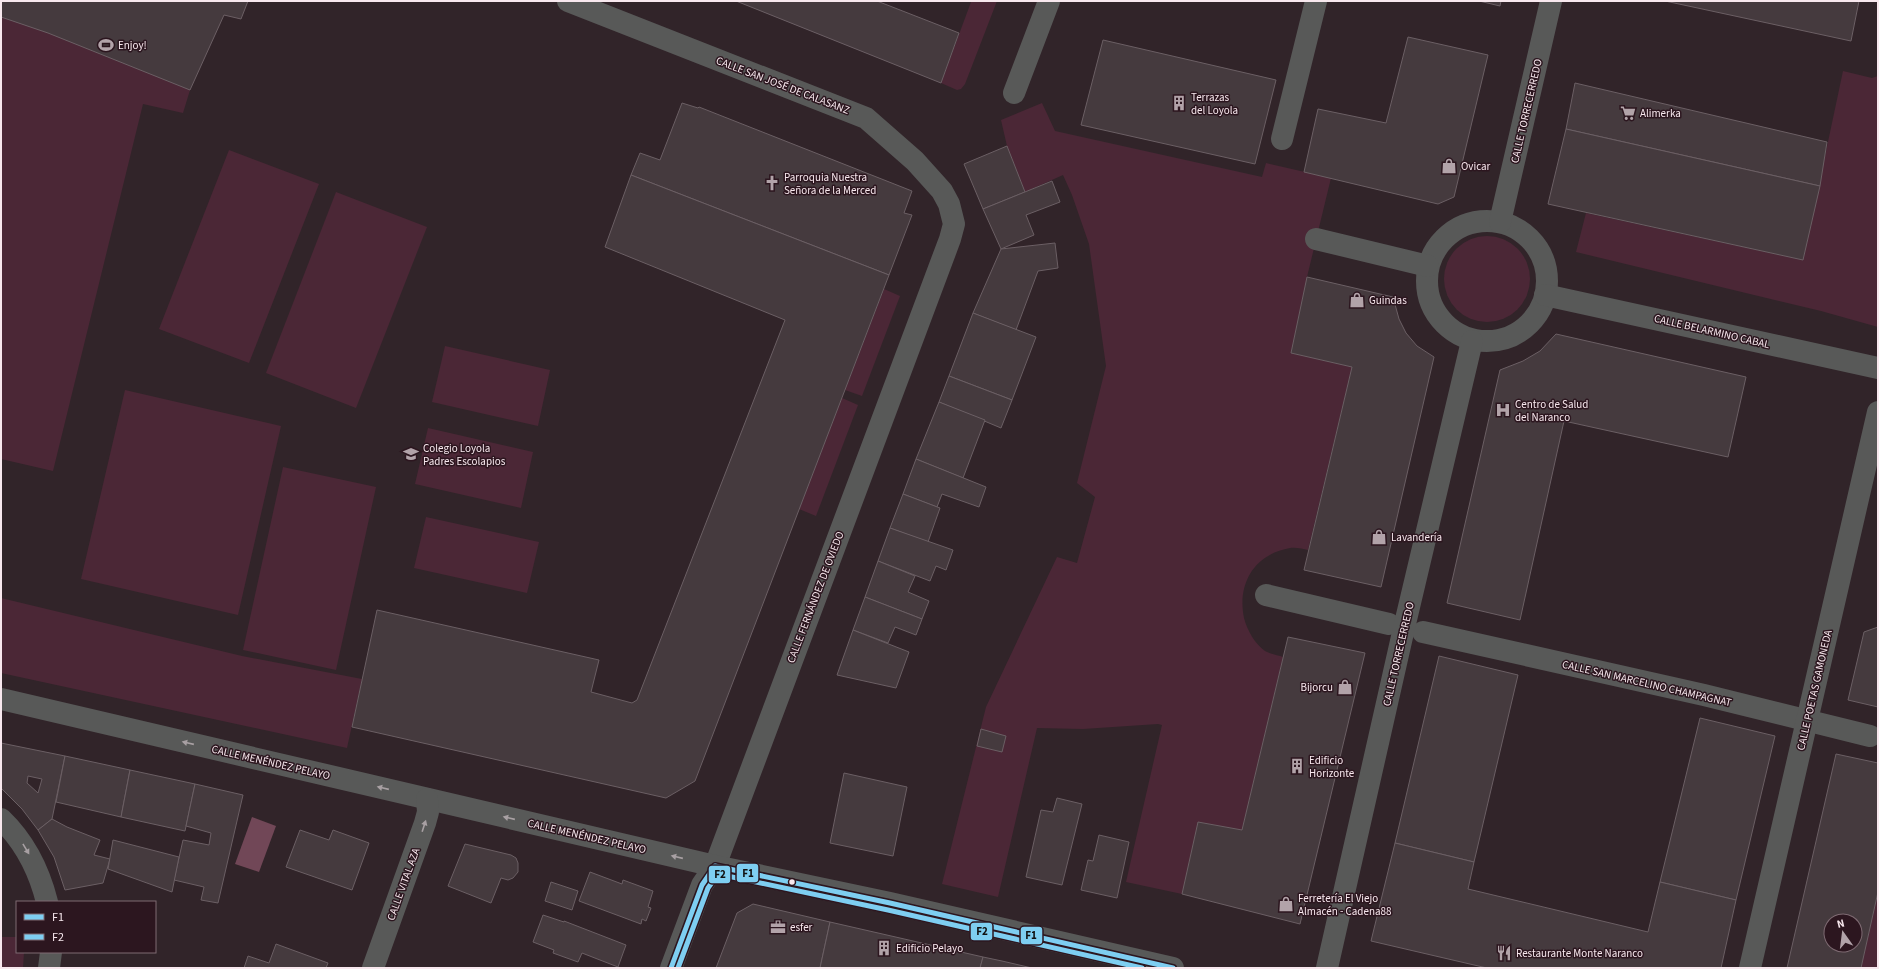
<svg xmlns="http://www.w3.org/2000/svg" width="1879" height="969" font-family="'Source Sans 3',sans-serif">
<rect width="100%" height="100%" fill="#312429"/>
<!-- green -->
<g fill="#4b2736">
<path d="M1,1H248L241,19L224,15L190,90L183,113L143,104L53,471L1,459Z"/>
<path d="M968,1H997L965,84L961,89L957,90L941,83L971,2Z"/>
<path d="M1843,71L1872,78L1878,76V327L1821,311L1576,252L1586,213L1803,260Z"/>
<path d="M1042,103L1055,131L1262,177L1266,163L1331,178L1307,277L1291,353L1352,367L1308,550C1303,549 1296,547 1290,548C1254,554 1237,584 1244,618C1247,630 1255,644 1265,651C1270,654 1278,655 1283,657L1242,830L1198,822L1182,894L1126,882L1162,725L1158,724L1083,729L1037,728L998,897L942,884L986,707L1057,557L1077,563L1095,497L1077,483L1106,366L1089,244L1072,195L1063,175L1025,192L1007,146L1001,120Z"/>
<path d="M229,150L319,184L249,363L159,329Z"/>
<path d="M336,192L427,227L356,408L266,373Z"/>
<circle cx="1487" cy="279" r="43"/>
<path d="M884,289L900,296L862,396L845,390Z"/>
<path d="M445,346L550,370L538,426L432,402Z"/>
<path d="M125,390L281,426L238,615L81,579Z"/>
<path d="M842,398L858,405L816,516L799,509Z"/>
<path d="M428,428L533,452L521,508L415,484Z"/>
<path d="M283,467L376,487L336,670L243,650Z"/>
<path d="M426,517L539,542L527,593L414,568Z"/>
<path d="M1,598L242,656L362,679L347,748L1,673Z"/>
<path d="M1878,892V968H1861Z"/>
<path d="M1,937H17V952H24L23,968H1Z"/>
</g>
<!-- water -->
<path fill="#714757" d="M252,817L276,826L259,872L235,864Z"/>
<!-- building -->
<g fill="#453a3e" stroke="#6b5f64" fill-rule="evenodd">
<path d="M1,1H248L241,19L224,15L190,90L48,33L1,17Z"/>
<path d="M736,1H877L959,33L941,83Z"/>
<path d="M1479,1H1501L1500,6Z"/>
<path d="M1665,1H1859L1851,41Z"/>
<path d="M1408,37L1488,55L1454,197L1438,204L1304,172L1318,109L1386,123Z"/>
<path d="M1103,40L1276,80L1255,164L1081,125Z"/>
<path d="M1575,83L1827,142L1820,186L1566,129Z"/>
<path d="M682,103L698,108L699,107L912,191L904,213L912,215L889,275L631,175L640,153L660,160Z"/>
<path d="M1566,129L1820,186L1803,260L1548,204Z"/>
<path d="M1007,146L1025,192L983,209L964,164Z"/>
<path d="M631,175L889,275L695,781L666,798L352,727L377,610L599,660L591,692L632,703L637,700L785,320L605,247Z"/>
<path d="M1052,181L1060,202L1026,215L1034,235L1001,249L983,209Z"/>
<path d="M1055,243L1058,268L1038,271L1016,330L973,313L1001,249Z"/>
<path d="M1307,277L1393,297L1399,319L1406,333L1417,346L1434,357L1381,587L1304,570L1352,367L1291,353Z"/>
<path d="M973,313L1036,337L1012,400L949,376Z"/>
<path d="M1556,334L1746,377L1728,457L1564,421L1520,620L1447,603L1500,370L1523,361L1540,351Z"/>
<path d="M949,376L1012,400L1001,428L939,402Z"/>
<path d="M939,402L985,420L963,478L916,459Z"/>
<path d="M916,459L986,487L979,507L942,494L937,507L903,494Z"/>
<path d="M903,494L940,508L928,542L890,528Z"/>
<path d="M890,528L953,550L946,570L936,566L930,581L878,561Z"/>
<path d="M878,561L915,576L908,592L929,601L922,619L865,597Z"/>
<path d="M865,597L922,619L916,635L895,627L888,643L853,630Z"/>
<path d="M1878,627V707L1848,700L1864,632Z"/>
<path d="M853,630L909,652L896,688L837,675Z"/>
<path d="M1288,637L1365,653L1300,924L1182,894L1198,822L1242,830Z"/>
<path d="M1439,656L1518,675L1474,862L1395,843Z"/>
<path d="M1700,718L1775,736L1736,900L1660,882Z"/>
<path d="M981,729L1006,736L1002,752L977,746Z"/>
<path d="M1,743L65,756L52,819L38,830L22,809L1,788ZM28,776L42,779L38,793L27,783Z"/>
<path d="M1836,754L1878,763V892L1861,968H1787ZM1831,921H1855V945H1831Z"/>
<path d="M65,756L130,770L121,817L56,802Z"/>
<path d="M130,770L195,784L185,831L121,817Z"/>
<path d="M844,773L907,787L893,856L830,843Z"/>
<path d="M195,784L243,795L218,903L201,900L204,887L174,880L183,840L209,845L211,833L186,826Z"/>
<path d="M1057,798L1082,804L1062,885L1026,877L1041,810L1053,812Z"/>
<path d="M52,819L67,827L100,840L94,855L110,859L103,883L65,890L54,857L38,830Z"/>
<path d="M300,830L329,840L333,830L369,843L352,890L286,867Z"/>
<path d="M1099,835L1129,842L1117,898L1081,890L1088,860L1093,861Z"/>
<path d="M113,840L179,857L172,892L108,869Z"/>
<path d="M1395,843L1474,862L1468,889L1648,932L1660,882L1736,900L1721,968H1487L1371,941Z"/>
<path d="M465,844L511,855L516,858L518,863V872L513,878L508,880L501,878L491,903L448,886Z"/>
<path d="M590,872L622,884L623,880L653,891L648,907L651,908L646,921L642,919L641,924L579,901Z"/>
<path d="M551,882L578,891L572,910L545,901Z"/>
<path d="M753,904L830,922L820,968H716L737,913Z"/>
<path d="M543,915L564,922V921L626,945L618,967L582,953L578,962L553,953L554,950L533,942Z"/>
<path d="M830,922L983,957L980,968H820Z"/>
<path d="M276,944L328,963L326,968H244L248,956L269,963Z"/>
<path d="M983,957L1002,961L1032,968H980Z"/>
</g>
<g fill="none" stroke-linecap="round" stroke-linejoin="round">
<!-- minor -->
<g stroke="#585958" stroke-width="22">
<path d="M568,1L866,118L915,161L942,191L949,204L954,224L950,239L715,866L702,885L671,968"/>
<path d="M1014,93L1049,1"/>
<path d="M1282,139L1316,1"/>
<circle cx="1487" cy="281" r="60"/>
<path d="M1500,222L1551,1"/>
<path d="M1316,239L1428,266"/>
<path d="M1545,295L1878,368"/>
<path d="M1266,595L1389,624"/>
<path d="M1423,632L1704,695L1870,736"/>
<path d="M1,699L715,866L890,903L1173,968"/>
<path d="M1,819C25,842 39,870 47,902"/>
<path d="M49,968L51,952"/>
<path d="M373,968L425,823L428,812L427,799"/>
<path d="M1327,968L1404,628L1472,341"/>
<path d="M1750,968L1878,412"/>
</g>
<!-- bus-1 casing -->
<g stroke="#2c161f" stroke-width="8">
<path id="bus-1" d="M671,968L702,885L715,866L890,903L1173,968"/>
</g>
<!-- bus-2 casing -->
<g stroke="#2c161f" stroke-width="8">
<path id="bus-2" d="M678,968L708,888L718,874L888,910L1142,968"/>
</g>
<!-- bus-1 -->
<use href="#bus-1" stroke="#7ecef1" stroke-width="5"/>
<!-- bus-2 -->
<use href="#bus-2" stroke="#7ecef1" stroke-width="5"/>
</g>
<!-- one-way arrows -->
<defs><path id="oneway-solid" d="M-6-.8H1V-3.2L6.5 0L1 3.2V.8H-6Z"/></defs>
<g fill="#a8a0a3">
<use href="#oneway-solid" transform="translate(188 743) rotate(-167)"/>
<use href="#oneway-solid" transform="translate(383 788) rotate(-167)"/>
<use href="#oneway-solid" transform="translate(509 818) rotate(-167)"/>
<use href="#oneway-solid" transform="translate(424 826) rotate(-72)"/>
<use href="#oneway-solid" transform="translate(26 849) rotate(59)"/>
<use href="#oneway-solid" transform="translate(677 857) rotate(-167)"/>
</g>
<!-- icons -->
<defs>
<g id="stadium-bare" transform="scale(1.2)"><path d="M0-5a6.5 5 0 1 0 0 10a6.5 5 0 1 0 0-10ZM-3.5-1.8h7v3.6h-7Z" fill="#b2a3a9" stroke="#2c161f" stroke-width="2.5" paint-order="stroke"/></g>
<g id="building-bare" transform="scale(1.2)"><path d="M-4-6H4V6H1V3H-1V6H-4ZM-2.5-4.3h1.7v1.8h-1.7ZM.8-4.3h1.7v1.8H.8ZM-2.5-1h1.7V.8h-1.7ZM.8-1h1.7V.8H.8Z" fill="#b2a3a9" stroke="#2c161f" stroke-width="2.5" paint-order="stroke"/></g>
<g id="supermarket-bare" transform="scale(1.2)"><path d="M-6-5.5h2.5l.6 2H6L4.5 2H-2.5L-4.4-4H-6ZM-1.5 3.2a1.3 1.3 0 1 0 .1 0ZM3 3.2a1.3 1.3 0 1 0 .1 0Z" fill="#b2a3a9" stroke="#2c161f" stroke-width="2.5" paint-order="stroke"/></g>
<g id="shop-bare" transform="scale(1.2)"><path d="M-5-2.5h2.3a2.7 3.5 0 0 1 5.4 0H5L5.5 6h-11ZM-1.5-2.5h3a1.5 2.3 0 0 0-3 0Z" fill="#b2a3a9" stroke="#2c161f" stroke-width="2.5" paint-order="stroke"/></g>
<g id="church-bare" transform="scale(1.2)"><path d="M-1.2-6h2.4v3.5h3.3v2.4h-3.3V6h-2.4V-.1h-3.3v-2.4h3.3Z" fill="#b2a3a9" stroke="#2c161f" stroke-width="2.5" paint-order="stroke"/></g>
<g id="hospital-bare" transform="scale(1.2)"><path d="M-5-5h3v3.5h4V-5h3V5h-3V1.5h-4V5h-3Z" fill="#b2a3a9" stroke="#2c161f" stroke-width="2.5" paint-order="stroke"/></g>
<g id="school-bare" transform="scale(1.2)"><path d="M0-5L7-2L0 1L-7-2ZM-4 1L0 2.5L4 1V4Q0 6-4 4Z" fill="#b2a3a9" stroke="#2c161f" stroke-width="2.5" paint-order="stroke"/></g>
<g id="office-bare" transform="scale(1.2)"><path d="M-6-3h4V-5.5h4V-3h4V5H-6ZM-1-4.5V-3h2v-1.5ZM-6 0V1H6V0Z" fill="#b2a3a9" stroke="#2c161f" stroke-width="2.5" paint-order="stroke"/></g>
<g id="restaurant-bare" transform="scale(1.2)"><path d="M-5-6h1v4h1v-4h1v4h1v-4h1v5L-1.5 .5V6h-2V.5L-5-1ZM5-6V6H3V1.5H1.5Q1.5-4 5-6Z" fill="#b2a3a9" stroke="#2c161f" stroke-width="2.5" paint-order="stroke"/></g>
</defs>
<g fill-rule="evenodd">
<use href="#stadium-bare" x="106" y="45"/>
<use href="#building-bare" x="1179" y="103"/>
<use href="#supermarket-bare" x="1628" y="113"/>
<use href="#shop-bare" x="1449" y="166"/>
<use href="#church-bare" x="772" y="183"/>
<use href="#shop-bare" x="1357" y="300"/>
<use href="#hospital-bare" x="1503" y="410"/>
<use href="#school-bare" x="411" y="454"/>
<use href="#shop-bare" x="1379" y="537"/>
<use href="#shop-bare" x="1345" y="687"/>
<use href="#building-bare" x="1297" y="766"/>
<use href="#shop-bare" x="1286" y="904"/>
<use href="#office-bare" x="778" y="927"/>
<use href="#building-bare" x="884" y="948"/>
<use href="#restaurant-bare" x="1504" y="953"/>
</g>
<!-- markers -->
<circle fill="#f8e8ee" stroke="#2c161f" stroke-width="1.5" cx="792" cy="882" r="3.5"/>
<g text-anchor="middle" stroke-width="3" stroke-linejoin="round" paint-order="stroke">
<!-- poi labels -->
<g font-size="11" fill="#f8e8ee" stroke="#2c161f" text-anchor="start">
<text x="118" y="49">Enjoy!</text>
<text x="1191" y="101">Terrazas<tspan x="1191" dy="13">del Loyola</tspan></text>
<text x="1640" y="117">Alimerka</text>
<text x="1461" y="170">Ovicar</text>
<text x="784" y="181">Parroquia Nuestra<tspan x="784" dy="13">Señora de la Merced</tspan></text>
<text x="1369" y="304">Guindas</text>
<text x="1515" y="408">Centro de Salud<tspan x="1515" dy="13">del Naranco</tspan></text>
<text x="423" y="452">Colegio Loyola<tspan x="423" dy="13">Padres Escolapios</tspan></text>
<text x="1391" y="541">Lavandería</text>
<text x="1333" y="691" text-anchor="end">Bijorcu</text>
<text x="1309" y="764">Edificio<tspan x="1309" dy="13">Horizonte</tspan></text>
<text x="1298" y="902">Ferretería El Viejo<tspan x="1298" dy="13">Almacén - Cadena88</tspan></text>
<text x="790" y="931">esfer</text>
<text x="896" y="952">Edificio Pelayo</text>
<text x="1516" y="957">Restaurante Monte Naranco</text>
</g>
<!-- street labels -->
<g font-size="11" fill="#f8e8ee" stroke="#2c161f">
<text transform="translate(783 85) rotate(21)" y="4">CALLE SAN JOSÉ DE CALASANZ</text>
<text transform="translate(1526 111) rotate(-77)" y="4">CALLE TORRECERREDO</text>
<text transform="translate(1712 331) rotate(13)" y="4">CALLE BELARMINO CABAL</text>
<text transform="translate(815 597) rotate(-69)" y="4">CALLE FERNÁNDEZ DE OVIEDO</text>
<text transform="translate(1398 654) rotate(-77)" y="4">CALLE TORRECERREDO</text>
<text transform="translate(1647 683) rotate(13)" y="4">CALLE SAN MARCELINO CHAMPAGNAT</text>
<text transform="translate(1814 690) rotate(-77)" y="4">CALLE POETAS GAMONEDA</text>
<text transform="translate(271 762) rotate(13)" y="4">CALLE MENÉNDEZ PELAYO</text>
<text transform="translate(587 836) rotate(13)" y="4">CALLE MENÉNDEZ PELAYO</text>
<text transform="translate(403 884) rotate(-70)" y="4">CALLE VITAL AZA</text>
</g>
</g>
<g stroke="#2c161f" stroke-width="1.5">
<rect x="736" y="863" width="23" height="20" rx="4" fill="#7ecef1"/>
<rect x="708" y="865" width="23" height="19" rx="4" fill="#7ecef1"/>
<rect x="970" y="922" width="23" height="19" rx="4" fill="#7ecef1"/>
<rect x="1020" y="926" width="23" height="19" rx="4" fill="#7ecef1"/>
</g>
<g font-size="11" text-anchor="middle" font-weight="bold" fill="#111">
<text x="748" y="877">F1</text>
<text x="720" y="878">F2</text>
<text x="982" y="935">F2</text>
<text x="1031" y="939">F1</text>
</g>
<!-- border -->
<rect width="1879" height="969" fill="none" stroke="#f8e8ee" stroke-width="4"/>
<!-- legend -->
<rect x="16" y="901" width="140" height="52" fill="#2c161f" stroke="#7e6a72"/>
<rect x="24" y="914" width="20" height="6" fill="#7ecef1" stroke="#7e6a72"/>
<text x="52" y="921" font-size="12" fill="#f8e8ee">F1</text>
<rect x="24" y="934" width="20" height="6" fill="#7ecef1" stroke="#7e6a72"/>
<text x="52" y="941" font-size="12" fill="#f8e8ee">F2</text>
<!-- north arrow -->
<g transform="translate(1843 933) rotate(346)"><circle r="19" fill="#2c161f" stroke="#7e6a72"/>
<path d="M0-3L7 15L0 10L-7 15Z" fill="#b2a3a9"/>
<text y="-6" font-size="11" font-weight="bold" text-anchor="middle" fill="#f8e8ee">N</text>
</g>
</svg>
